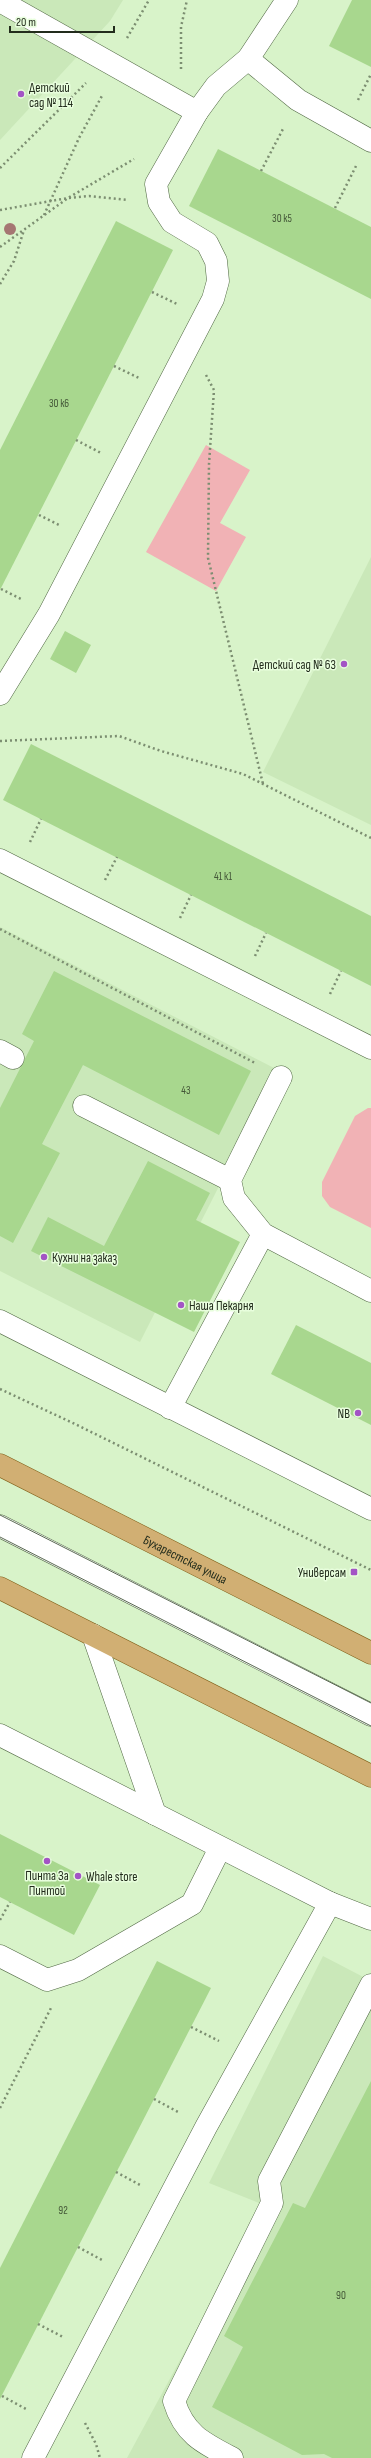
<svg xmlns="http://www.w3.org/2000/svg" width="371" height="2458" font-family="'Sofia Sans Condensed',sans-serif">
<rect width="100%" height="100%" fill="#d8f3c9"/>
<!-- built -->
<g fill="#cae8b9">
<path d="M0,0H123L110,21L0,140Z"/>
<path d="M371,557V825L263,772Z"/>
<path d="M0,927L278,1070L140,1342L0,1271Z"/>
<path d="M323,1956L371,1981V2458H127L264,2205L209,2183Z"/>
</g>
<!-- green -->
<g fill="#f1b2b5">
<path d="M206,445L250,470L220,523L246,537L216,591L146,552Z"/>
<path d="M368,1108H371V1228L330,1207L322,1196V1182L355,1116Z"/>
</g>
<!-- building -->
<g fill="#a8d78e">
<path d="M352,0H371V67L329,46Z"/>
<path d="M218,149L371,227V299L189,206Z"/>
<path d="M116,221L173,250L0,590V450Z"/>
<path d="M65,631L91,645L76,673L50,659Z"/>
<path d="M31,744L371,916V986L3,800Z"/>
<path d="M54,971L251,1071L219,1135L83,1065L42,1144L60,1153L13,1243L0,1236V1108L34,1041L22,1034Z"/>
<path d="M148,1161L210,1193L196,1220L240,1242L194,1332L31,1251L48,1217L104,1246Z"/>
<path d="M296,1325L371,1363V1425L271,1374Z"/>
<path d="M0,1834L100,1885L74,1935L0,1897Z"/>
<path d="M157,1961L211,1988L0,2399V2268Z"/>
<path d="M371,2081V2458H332L324,2454L302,2455L212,2407L243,2347L224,2336L293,2203L305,2208Z"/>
</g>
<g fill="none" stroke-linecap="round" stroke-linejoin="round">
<!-- minor casing -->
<g stroke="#516844" stroke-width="23">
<g id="minor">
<path d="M0,1L197,112"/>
<path d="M248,59L287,0"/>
<path d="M0,694L49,614L213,299L218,281L216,261L207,243L172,222L159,202L156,184L197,112L216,86L248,59L298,100L371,141"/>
<path d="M0,860L371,1048"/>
<path d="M0,1051L13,1058"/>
<path d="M281,1077L230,1180L234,1198L263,1234L371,1291"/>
<path d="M84,1106L230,1180"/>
<path d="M0,1321L371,1509"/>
<path d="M170,1408L263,1234"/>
<path d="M0,1526L371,1715"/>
<path d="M93,1635L155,1814"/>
<path d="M0,1735L330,1903L371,1919"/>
<path d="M0,1956L47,1980L78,1970L192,1904L220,1848"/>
<path d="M33,2458L206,2127L330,1903"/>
<path d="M232,2458C203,2443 184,2434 174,2401L272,2203L269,2181L371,1985"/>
</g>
</g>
<!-- major casing -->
<g stroke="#805f18" stroke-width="23">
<g id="major">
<path id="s1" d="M0,1465L371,1653"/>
<path d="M0,1588L371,1776"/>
</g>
</g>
<!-- path -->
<g stroke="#7c8e71" stroke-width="2.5" stroke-dasharray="2 3" stroke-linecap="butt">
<path d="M127,38L149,0"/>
<path d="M181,69V27L187,0"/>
<path d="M358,100L371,74"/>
<path d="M0,168L86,83"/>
<path d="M261,171L284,127"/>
<path d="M335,208L356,166"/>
<path d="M0,210L68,198L89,196L128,200"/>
<path d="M44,215L79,138L103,94"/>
<path d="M0,247L68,198L134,159"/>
<path d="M0,284L14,261L24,230"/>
<path d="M152,292L177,304"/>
<path d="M114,366L139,378"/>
<path d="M206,375L214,390L209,464L208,558L263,784"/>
<path d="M76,440L101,453"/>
<path d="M39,515L61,526"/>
<path d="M1,589L23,600"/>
<path d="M0,741L119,736L161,751L243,774L371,838"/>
<path d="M30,842L41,819"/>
<path d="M105,880L117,857"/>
<path d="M180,918L191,895"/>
<path d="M0,929L255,1063"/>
<path d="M255,956L266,933"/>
<path d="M330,994L341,971"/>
<path d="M0,1389L75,1424L371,1570"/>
<path d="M0,1920L10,1902"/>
<path d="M191,2027L219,2041"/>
<path d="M154,2099L180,2113"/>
<path d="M0,2108L51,2008"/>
<path d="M116,2172L142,2186"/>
<path d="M78,2247L102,2260"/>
<path d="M38,2324L63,2337"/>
<path d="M2,2396L26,2409"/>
<path d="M85,2423L96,2444L100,2458"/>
</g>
<!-- minor -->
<use href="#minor" stroke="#fff" stroke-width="22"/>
<!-- major -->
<use href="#major" stroke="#d1af73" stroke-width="22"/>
<!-- tram -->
<g stroke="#5b6b53" stroke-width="1">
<path d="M0,1515L371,1703"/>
<path d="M0,1537L371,1726"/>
</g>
</g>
<!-- trees -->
<circle fill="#a57672" cx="10" cy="229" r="6"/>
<!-- markers -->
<g fill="#a354c5" stroke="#e8fedd" stroke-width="1.5">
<circle cx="21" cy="94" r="4"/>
<circle cx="344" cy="664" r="4"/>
<circle cx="44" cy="1257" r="4"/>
<circle cx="181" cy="1305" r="4"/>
<circle cx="358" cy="1413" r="4"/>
<rect x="350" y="1568" width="8" height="8" rx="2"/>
<circle cx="47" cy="1861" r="4"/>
<circle cx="78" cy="1876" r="4"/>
</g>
<g text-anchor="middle" stroke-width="3" stroke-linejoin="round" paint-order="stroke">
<!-- number labels -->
<g font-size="11" fill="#445738">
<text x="282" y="222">30 к5</text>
<text x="59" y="407">30 к6</text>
<text x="223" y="880">41 к1</text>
<text x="186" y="1094">43</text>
<text x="63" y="2214">92</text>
<text x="341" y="2299">90</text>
</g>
<!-- poi labels -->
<g font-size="13" fill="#222c1c" stroke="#e8fedd" text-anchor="start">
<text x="29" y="92">Детский<tspan x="29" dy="15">сад № 114</tspan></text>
<text x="336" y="669" text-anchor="end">Детский сад № 63</text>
<text x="52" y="1262">Кухни на заказ</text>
<text x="189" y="1310">Наша Пекарня</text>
<text x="350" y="1418" text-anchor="end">NB</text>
<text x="346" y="1577" text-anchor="end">Универсам</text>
<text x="47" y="1880" text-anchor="middle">Пинта За<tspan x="47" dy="15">Пинтой</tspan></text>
<text x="86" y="1881">Whale store</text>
</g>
<!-- street labels -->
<g font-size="13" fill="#222c1c" stroke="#e8fedd">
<text dy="5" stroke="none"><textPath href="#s1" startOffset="208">Бухарестская улица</textPath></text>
</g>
</g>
<!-- scale -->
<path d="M10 26v6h104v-6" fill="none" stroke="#222c1c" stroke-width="2"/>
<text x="16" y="26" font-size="12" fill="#222c1c" stroke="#e8fedd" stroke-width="3" paint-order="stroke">20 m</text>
</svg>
